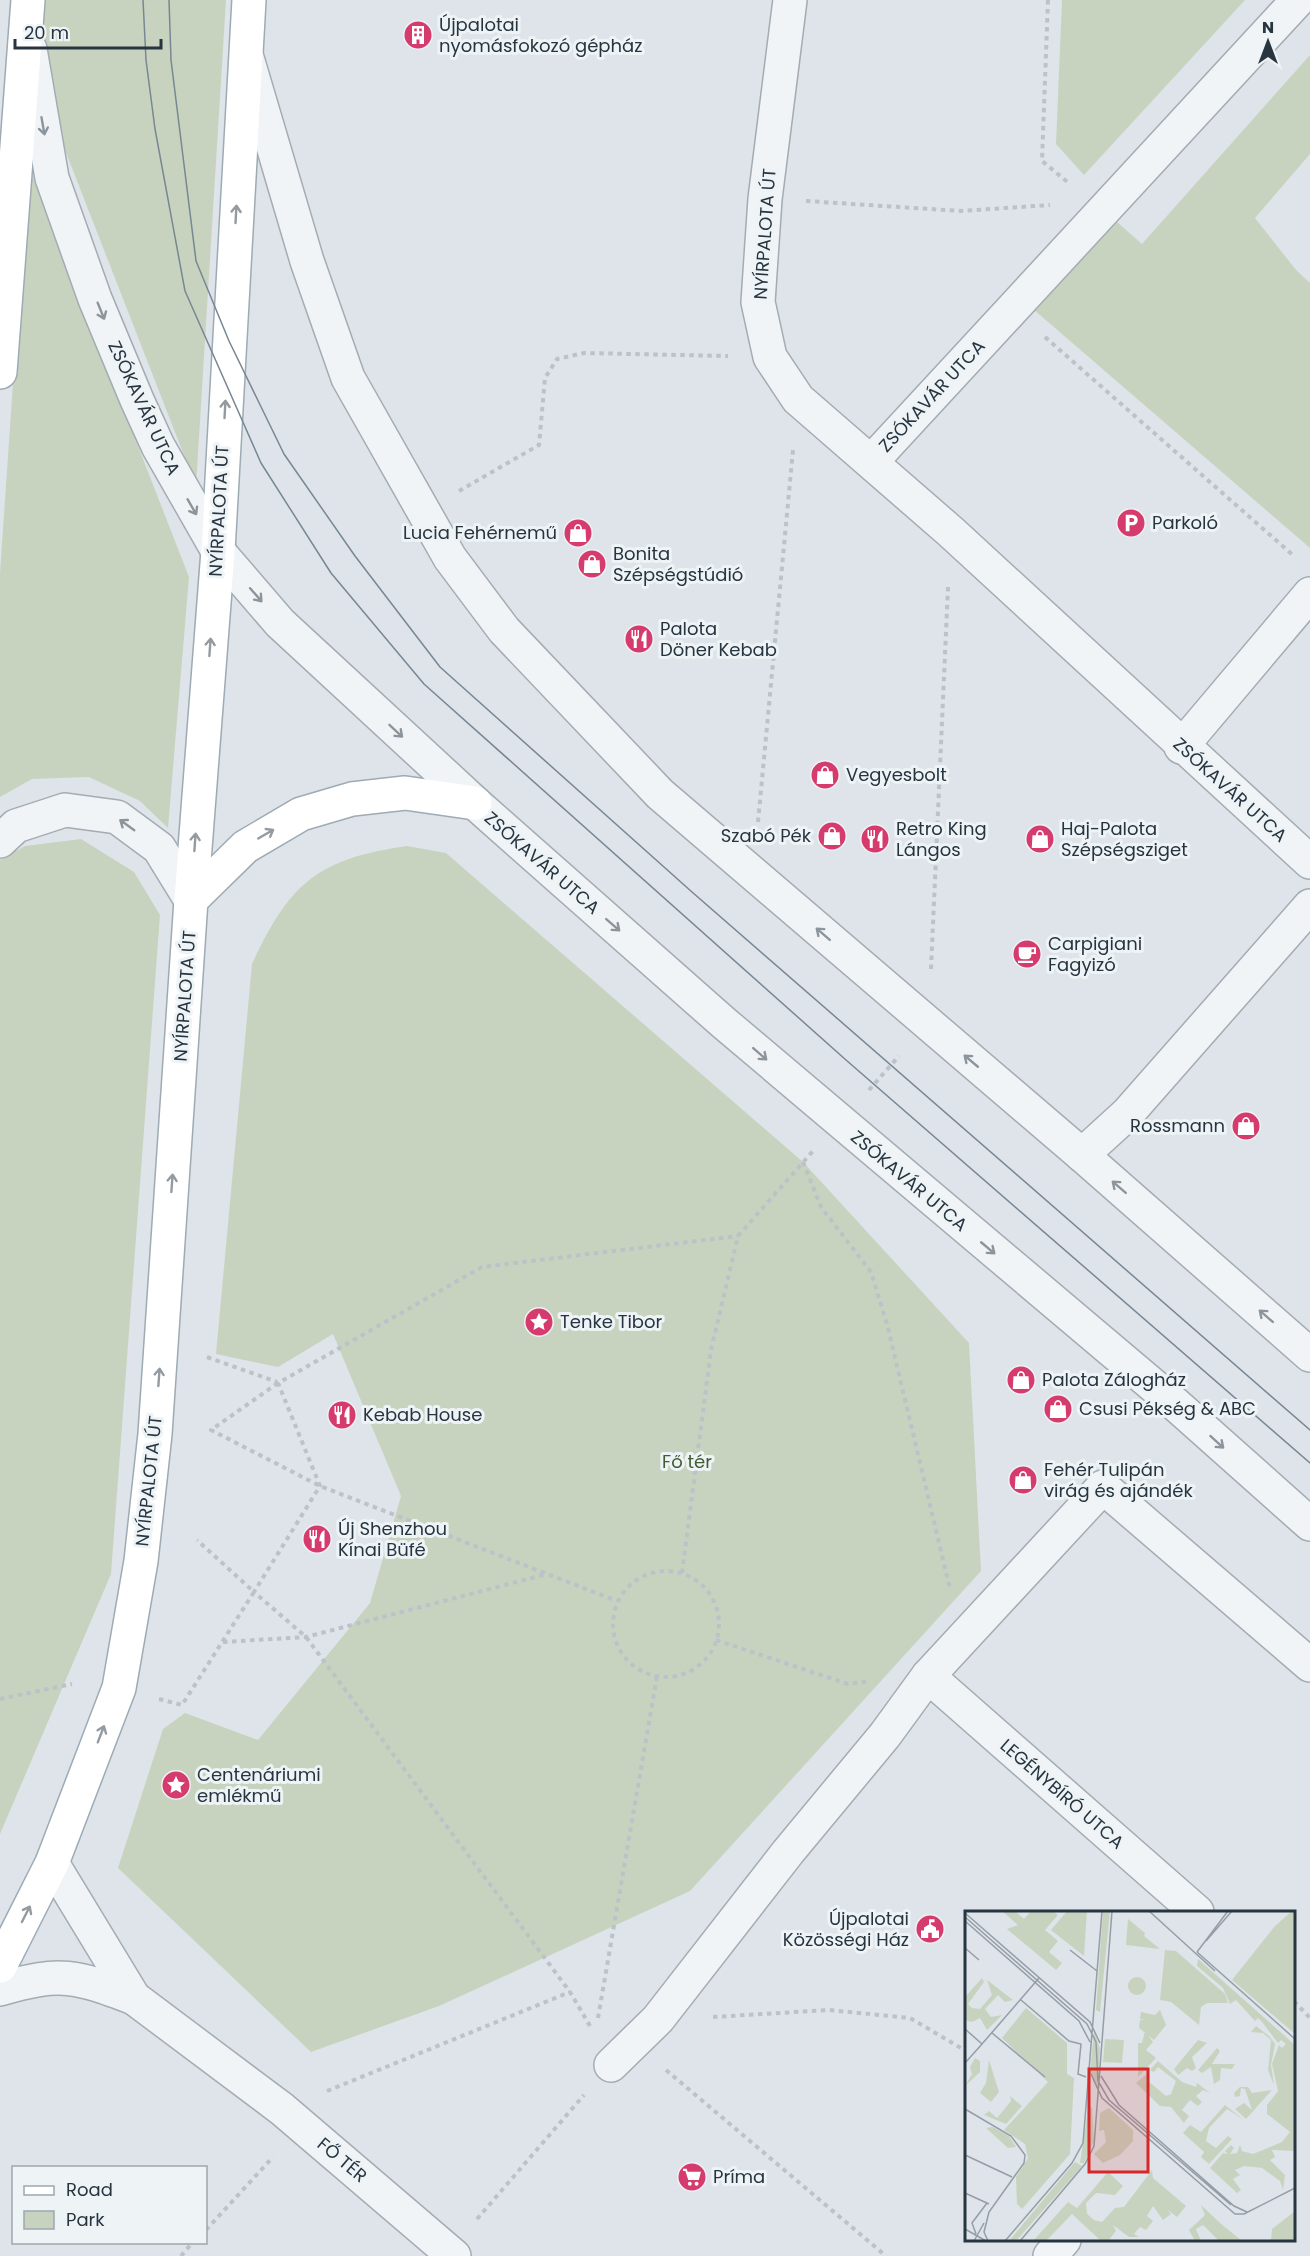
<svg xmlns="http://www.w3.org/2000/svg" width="1310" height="2256" font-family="Poppins,sans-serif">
<rect width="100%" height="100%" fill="#dee4e9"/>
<!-- green -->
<g fill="#c8d3bf">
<path d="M40,0H226L196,486L35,73Z"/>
<path d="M1062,0H1245L1084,175L1056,144Z"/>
<path d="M1310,55V154L1255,218L1296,270L1310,283V548L1033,309L1117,222L1142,244Z"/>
<path d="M28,164L189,577L168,828L140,801L89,777L32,779L0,797V573Z"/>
<path d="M81,839L134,872L160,915L111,1574L0,1834V860L25,846Z"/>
<path d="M407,846L446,853L803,1162L969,1343L981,1571L690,1891L439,2006L311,2052L118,1868L163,1729L185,1713L258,1740L370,1603L401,1496L333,1334L278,1367L216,1354L252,964C290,883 317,859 407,846Z"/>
</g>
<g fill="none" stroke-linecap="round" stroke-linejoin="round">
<!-- minor casing -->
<g stroke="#a3acb3" stroke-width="36">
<g id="minor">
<path d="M790,0L765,199L758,302L770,357L798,399L951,532L1310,862"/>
<path d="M30,49L52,178L95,299L137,400L158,446L218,551L280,623L475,803L724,1023L1174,1403L1310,1524"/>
<path d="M247,58L307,261L348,378L450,558L504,630L660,794L1082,1155L1310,1355"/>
<path d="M871,462L1298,0"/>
<path d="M1181,747L1310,594"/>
<path d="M0,841L16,826L65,810L117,817L159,848L191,900"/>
<path d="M1082,1155L1128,1113L1310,906"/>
<path d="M928,1676L1197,1912"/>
<path d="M52,1863L134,1998L282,2109L454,2256"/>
<path d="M0,1989C61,1971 76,1976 134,1998"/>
<path d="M611,2065L658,2019L788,1852L885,1735L928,1676L1103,1487L1310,1665"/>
<path d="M1050,2256L1064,2240"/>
</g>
</g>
<!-- major casing -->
<g stroke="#9dabb5" stroke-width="36">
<g id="major">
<path d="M0,372L28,0"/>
<path d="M191,900L245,847L301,814L352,799L405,793L475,803"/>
<path d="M0,1966L52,1863L119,1688L141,1561L155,1434L191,900L218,551L249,0"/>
</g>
</g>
<!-- path -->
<g stroke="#bcc2c8" stroke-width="4" stroke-dasharray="4.5 4.5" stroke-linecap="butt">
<path d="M1048,0L1042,161L1070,184"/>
<path d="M806,201L961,211L1050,205"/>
<path d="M1045,337L1294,556"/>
<path d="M459,491L539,445L545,378L557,359L584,353L728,356"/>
<path d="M758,822L793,450"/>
<path d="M931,969L948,587"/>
<path d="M869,1090L899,1056"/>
<path d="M803,1162L821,1207L871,1272L887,1324L950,1589"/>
<path d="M207,1357L277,1382"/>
<path d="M278,1383L211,1430L320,1486L617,1601"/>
<circle cx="666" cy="1624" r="53"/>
<path d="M682,1573L711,1350L738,1236L813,1151"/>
<path d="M716,1640L848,1684L870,1681"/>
<path d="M223,1642L306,1637L547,1574"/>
<path d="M0,1699L72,1684"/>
<path d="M159,1699L182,1705L254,1592L197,1540"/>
<path d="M1294,2001L1310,2018"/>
<path d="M713,2017L829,2010L910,2018L966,2051"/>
<path d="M598,2018L657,1676"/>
<path d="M590,2026L570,1992L306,1637L254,1592L320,1486L278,1383L482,1267L738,1236"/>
<path d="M666,2070L886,2256"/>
<path d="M327,2091L570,1992"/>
<path d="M477,2219L584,2095"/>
<path d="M206,2230L273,2157"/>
<path d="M181,2256L193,2242"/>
</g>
<!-- minor -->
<use href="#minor" stroke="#f1f4f7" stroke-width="33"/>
<!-- major -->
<use href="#major" stroke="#fff" stroke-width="33"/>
<!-- tram -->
<g stroke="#778793" stroke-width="1.5">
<path d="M143,0L146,60L155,129L185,291L261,463L331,573L424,684L846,1060L1310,1463"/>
<path d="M169,0L171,60L196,261L229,341L284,454L355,556L440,667L692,892L1310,1430"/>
</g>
</g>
<!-- one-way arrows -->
<defs><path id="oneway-shaft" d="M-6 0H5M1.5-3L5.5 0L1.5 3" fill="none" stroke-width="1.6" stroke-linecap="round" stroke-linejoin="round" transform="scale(1.5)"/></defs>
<g stroke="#8c949c">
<use href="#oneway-shaft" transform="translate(43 126) rotate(80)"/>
<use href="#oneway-shaft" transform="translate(101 311) rotate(68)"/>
<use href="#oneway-shaft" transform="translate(192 507) rotate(60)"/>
<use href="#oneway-shaft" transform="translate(256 595) rotate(49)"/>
<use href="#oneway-shaft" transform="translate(396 731) rotate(43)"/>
<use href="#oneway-shaft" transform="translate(127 825) rotate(-144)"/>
<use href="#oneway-shaft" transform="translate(613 925) rotate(41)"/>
<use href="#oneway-shaft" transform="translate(823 934) rotate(-139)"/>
<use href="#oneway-shaft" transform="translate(760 1054) rotate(41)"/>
<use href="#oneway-shaft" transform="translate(971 1061) rotate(-140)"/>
<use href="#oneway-shaft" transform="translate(1119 1187) rotate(-139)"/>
<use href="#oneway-shaft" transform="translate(988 1248) rotate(40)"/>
<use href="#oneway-shaft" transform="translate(1266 1316) rotate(-139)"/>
<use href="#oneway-shaft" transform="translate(1217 1442) rotate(42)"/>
</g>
<g stroke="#939aa0">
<use href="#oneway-shaft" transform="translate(236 214) rotate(-87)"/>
<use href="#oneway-shaft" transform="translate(225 409) rotate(-87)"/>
<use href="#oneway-shaft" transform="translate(210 647) rotate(-86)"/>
<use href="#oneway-shaft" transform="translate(266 834) rotate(-30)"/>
<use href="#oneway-shaft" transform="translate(195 842) rotate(-86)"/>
<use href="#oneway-shaft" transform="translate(172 1183) rotate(-86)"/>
<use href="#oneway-shaft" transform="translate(159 1377) rotate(-86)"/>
<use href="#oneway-shaft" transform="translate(101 1734) rotate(-69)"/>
<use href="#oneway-shaft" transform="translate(26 1914) rotate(-63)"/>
</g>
<!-- icons -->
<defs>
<g id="building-disc" transform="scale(1.5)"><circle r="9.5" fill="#d63b6e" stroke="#eef3f6"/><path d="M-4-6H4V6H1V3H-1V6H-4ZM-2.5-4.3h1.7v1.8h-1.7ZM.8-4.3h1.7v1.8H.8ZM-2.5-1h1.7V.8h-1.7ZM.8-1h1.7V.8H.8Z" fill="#fff"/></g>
<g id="parking-disc" transform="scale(1.5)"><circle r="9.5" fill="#d63b6e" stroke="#eef3f6"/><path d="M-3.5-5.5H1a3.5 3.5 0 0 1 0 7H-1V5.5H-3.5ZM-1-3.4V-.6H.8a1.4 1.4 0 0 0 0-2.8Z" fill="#fff"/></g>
<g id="shop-disc" transform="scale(1.5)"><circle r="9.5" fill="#d63b6e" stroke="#eef3f6"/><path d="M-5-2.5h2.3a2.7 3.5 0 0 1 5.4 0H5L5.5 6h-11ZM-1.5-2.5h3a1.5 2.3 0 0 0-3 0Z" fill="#fff"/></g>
<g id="restaurant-disc" transform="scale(1.5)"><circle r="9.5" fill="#d63b6e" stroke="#eef3f6"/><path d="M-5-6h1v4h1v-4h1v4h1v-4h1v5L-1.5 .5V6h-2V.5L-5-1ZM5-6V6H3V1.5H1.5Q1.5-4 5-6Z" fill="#fff"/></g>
<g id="cafe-disc" transform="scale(1.5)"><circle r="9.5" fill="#d63b6e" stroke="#eef3f6"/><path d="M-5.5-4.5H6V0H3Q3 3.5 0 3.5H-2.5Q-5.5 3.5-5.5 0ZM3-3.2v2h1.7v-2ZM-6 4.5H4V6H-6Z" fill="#fff"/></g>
<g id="sight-disc" transform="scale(1.5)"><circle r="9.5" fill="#d63b6e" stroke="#eef3f6"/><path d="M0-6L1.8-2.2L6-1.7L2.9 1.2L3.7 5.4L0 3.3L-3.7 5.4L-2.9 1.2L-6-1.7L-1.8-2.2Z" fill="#fff"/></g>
<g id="civic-disc" transform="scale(1.5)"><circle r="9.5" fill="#d63b6e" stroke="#eef3f6"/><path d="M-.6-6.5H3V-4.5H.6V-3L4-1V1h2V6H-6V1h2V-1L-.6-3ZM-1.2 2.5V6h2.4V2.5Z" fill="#fff"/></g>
<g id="supermarket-disc" transform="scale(1.5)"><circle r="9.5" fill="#d63b6e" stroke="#eef3f6"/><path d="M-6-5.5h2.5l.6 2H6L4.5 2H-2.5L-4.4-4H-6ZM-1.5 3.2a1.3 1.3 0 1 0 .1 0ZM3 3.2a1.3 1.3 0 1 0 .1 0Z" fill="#fff"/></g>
</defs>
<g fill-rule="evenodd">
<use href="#building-disc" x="418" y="35"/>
<use href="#parking-disc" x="1131" y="523"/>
<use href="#shop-disc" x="578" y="533"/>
<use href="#shop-disc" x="592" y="564"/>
<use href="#restaurant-disc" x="639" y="639"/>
<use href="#shop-disc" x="825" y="775"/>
<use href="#shop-disc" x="832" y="836"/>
<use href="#restaurant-disc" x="875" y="839"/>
<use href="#shop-disc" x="1040" y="839"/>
<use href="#cafe-disc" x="1027" y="954"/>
<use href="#shop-disc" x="1246" y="1126"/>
<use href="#sight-disc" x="539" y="1322"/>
<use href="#shop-disc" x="1021" y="1380"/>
<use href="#shop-disc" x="1058" y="1409"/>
<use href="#restaurant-disc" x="342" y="1415"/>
<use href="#shop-disc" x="1023" y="1480"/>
<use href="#restaurant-disc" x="317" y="1539"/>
<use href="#sight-disc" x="176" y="1785"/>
<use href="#civic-disc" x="930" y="1929"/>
<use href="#supermarket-disc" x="692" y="2177"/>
</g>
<g text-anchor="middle" stroke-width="6" stroke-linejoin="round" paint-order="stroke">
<!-- poi labels -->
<g font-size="18" fill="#273541" stroke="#eef3f6" text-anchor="start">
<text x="439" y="31">Újpalotai<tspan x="439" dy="21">nyomásfokozó gépház</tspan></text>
<text x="1152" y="529">Parkoló</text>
<text x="557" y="539" text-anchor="end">Lucia Fehérnemű</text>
<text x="613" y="560">Bonita<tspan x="613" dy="21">Szépségstúdió</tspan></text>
<text x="660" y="635">Palota<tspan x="660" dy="21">Döner Kebab</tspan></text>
<text x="846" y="781">Vegyesbolt</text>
<text x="896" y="835">Retro King<tspan x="896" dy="21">Lángos</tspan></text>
<text x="1061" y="835">Haj-Palota<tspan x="1061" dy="21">Szépségsziget</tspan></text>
<text x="811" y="842" text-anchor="end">Szabó Pék</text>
<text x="1048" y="950">Carpigiani<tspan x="1048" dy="21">Fagyizó</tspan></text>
<text x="1225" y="1132" text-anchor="end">Rossmann</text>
<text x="560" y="1328">Tenke Tibor</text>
<text x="1042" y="1386">Palota Zálogház</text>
<text x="1079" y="1415">Csusi Pékség &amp; ABC</text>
<text x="363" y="1421">Kebab House</text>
<text x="1044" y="1476">Fehér Tulipán<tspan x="1044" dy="21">virág és ajándék</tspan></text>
<text x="338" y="1535">Új Shenzhou<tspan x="338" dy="21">Kínai Büfé</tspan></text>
<text x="197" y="1781">Centenáriumi<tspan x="197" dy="21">emlékmű</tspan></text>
<text x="909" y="1925" text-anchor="end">Újpalotai<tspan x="909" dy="21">Közösségi Ház</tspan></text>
<text x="713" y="2183">Príma</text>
</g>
<!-- street labels -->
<g font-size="18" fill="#273541" stroke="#eef3f6">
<text transform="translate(765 234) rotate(-86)" y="6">NYÍRPALOTA ÚT</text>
<text transform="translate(932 396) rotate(-47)" y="6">ZSÓKAVÁR UTCA</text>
<text transform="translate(144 408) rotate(65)" y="6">ZSÓKAVÁR UTCA</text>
<text transform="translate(219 511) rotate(-87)" y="6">NYÍRPALOTA ÚT</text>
<text transform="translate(1230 790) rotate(42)" y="6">ZSÓKAVÁR UTCA</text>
<text transform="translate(542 863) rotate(41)" y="6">ZSÓKAVÁR UTCA</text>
<text transform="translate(185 996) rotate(-86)" y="6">NYÍRPALOTA ÚT</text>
<text transform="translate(909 1181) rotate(40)" y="6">ZSÓKAVÁR UTCA</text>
<text transform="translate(149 1481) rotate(-84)" y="6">NYÍRPALOTA ÚT</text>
<text transform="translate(1062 1794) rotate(41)" y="6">LEGÉNYBÍRÓ UTCA</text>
<text transform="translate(342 2160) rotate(40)" y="6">FŐ TÉR</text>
</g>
<!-- park labels -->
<g font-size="18" fill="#425d33" stroke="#eef3f6">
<text x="687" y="1468">Fő tér</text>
</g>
</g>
<!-- overview -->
<g transform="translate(965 1911)">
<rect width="330" height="330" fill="#dee4e9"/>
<path d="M37,0H50L59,8L66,0H88L93,4L80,19L93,30L84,41L97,52L91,59L42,18L53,14ZM102,0H122L119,45L86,19ZM138,0H145L135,101L131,99ZM327,0H330V123L267,69L310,15ZM163,8L180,22L179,25L195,38L161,34ZM200,39L211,40L260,83L263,92H242L236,96L234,114L206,91L195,89ZM233,48L330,134V240L307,239L310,246L305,249L320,264L318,279L315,270L297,257L279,255L270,259L275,264L268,268L276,279L272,282L245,257L258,242L263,243L260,240L266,234L269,237L265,243L272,242L275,234L277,240L288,243L317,231L325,221L302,203V194L313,180L307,153L314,134L317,137L321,133L316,129L313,132L297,111L293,107L290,110L271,89L265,93L258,77L232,55ZM163 75a9 9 0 1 1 18 0a9 9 0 1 1-18 0ZM17,67L19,71L3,93L7,97L15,98L27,84L22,69L48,89L40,91L33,84L20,98L26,106L37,104L22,119L15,107L7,111L0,109V86ZM61,97L102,132V163L109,167L105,243L57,298L52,293L51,266L63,247L60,233L39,219L83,171L37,127ZM195,99L201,114L189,129L174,117L175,109H180L175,108L176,101L190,104ZM291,115L304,125L310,133L306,154L309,174L303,159L306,129L298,122L286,121ZM129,119L135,138L133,180L125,162ZM180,120L188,131L181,139L191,147L173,166V132H177ZM140,128L159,129L157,152L138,151ZM233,129L242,132L227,146L231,157L227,160L222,157L213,164L209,158ZM252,137L255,140L247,153H270L267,158L256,157L255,169L249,173L246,156L237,162L233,159ZM10,147L15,150V161L0,175L7,163L5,156ZM24,149L34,181L26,191L15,182L21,172ZM193,150L217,171L231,176L232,172L245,182L238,179L231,185L237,191L233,195L225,189L217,199L224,205L219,212L206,196L195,195L171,172L184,161L183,170L201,185L206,183L211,170L193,156L189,161L185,159ZM275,176H283L287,182L307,179L281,208L270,198L279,192L287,199L280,178L276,177L275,185L270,186L269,182ZM45,185L57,195L41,213L19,204L24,200L32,207L46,190ZM260,194L279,209L262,198L244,217L241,230L251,237L263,225L267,228L244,253L236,246L239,241L218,222L225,214L236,221ZM127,196L129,230L119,252H115L123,198ZM144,197L168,219V230L155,244L138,252L129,243L141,231L139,219L134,220L135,202ZM28,216L44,225L51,236L43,237L21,217ZM110,251L117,255L51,330H44ZM187,259L188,267L221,295L212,306L203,299L206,303L198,309L188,295L182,305L188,310L181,319L175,316L169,323L174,326H164L148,314L151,320L143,330H136L107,303L81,330H68L103,291L112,297L143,261L158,275L150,284L131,282L121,292L122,303L129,309L137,311L150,297L159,296ZM236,294L255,312L277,330H254L238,314L231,318L236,330H230L224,319L240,304ZM330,300V330H306L307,318Z" fill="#c8d3bf"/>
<path fill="none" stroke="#959ea6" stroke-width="1.5" d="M184,0L250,60M0,2L125,111L135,132M0,6L122,113L131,131L133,170L144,189L266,294M0,10L114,110L125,131M241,30L267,0M0,37L14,49M105,39L132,60M232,41L263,0M232,41L330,128M56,89L104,130L116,133L113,163L121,166M0,118L17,133L0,152M27,122L80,166M17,133L74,67M126,163L137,187L270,303H279L330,277M136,165L154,194L269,295L282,301M0,198L46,225L60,244L59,252L24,301L19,321L23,330M0,244L47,266M0,282L24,293M0,318L21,330M11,323L7,312L22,292M9,330L19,312M40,330L107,252L118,232L137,0M55,330L120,253L129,235L147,0"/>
<path fill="#d62828" fill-opacity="0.15" stroke="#d62828" stroke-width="3" d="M124,158H183V261H124Z"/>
<rect width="330" height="330" fill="none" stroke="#273541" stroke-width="3"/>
</g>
<!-- legend -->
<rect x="12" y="2166" width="195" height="78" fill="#eef3f6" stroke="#9ea7ae" stroke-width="1.5"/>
<rect x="24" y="2186" width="30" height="9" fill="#ffffff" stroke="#9ea7ae" stroke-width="1.5"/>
<text x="66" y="2196" font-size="18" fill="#273541">Road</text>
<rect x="24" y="2211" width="30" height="18" fill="#c8d3bf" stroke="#9ea7ae" stroke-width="1.5"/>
<text x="66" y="2226" font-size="18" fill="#273541">Park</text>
<!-- north arrow -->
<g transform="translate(1268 42)" stroke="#eef3f6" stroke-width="4.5" paint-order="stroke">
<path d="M0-4.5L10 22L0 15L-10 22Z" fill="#273541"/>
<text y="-9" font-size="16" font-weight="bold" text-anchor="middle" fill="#273541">N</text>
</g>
<!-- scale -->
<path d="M15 39v9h146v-9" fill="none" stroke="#273541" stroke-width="3"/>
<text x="24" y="39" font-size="18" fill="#273541" stroke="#eef3f6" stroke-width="4.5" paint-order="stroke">20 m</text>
</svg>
